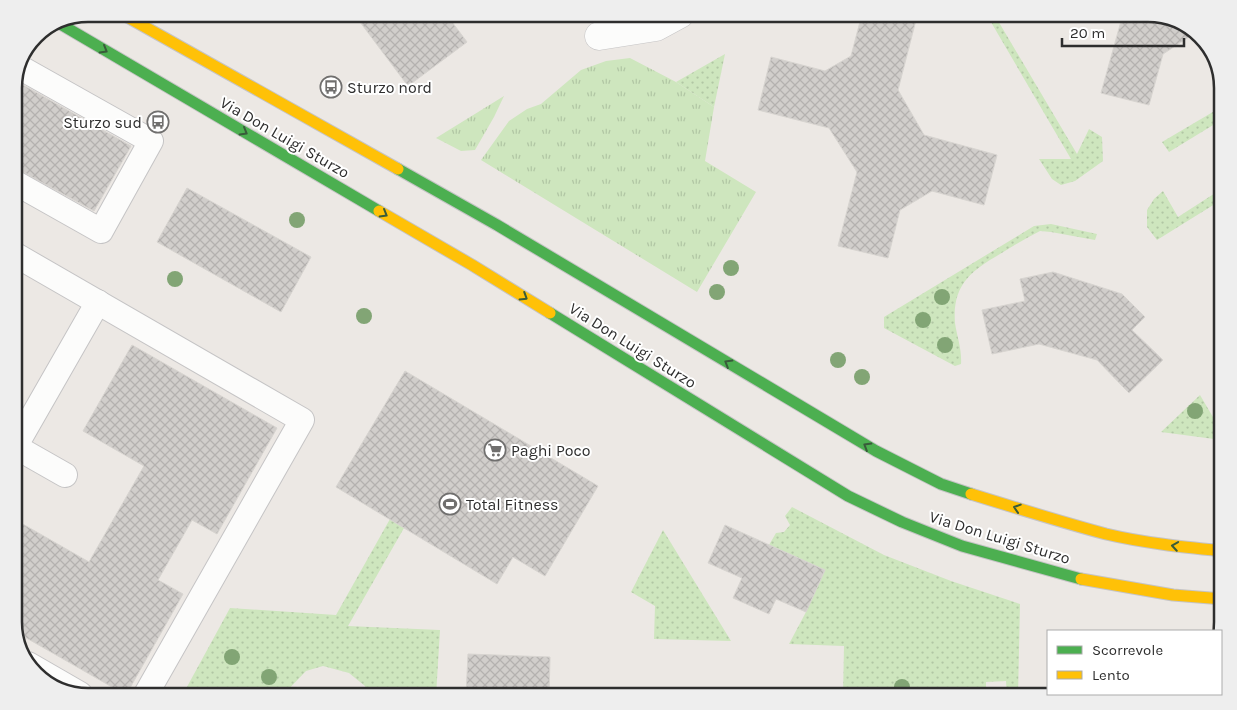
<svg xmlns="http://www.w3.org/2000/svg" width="1237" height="710" font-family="Karla,sans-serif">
<defs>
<pattern id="grass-tufts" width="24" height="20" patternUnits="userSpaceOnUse" patternTransform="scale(1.25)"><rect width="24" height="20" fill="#cee6be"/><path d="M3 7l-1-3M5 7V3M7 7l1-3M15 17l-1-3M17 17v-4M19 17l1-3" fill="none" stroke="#b1c6a4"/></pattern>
<pattern id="garden-dots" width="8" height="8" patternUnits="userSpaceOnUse" patternTransform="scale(1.25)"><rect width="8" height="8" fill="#cee6be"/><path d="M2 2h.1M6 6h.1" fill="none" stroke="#b1c6a4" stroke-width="1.8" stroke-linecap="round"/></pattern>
<pattern id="building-cross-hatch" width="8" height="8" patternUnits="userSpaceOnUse" patternTransform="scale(1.25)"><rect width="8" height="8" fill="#d1cecb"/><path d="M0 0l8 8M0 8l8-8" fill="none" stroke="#b4b1af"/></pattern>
</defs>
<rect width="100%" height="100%" fill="#ece8e4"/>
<!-- grass -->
<g fill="url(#grass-tufts)">
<path d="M630,58L676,82L714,107L705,161L756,192L697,292L481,160L509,121L527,109L541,104L581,70L606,61Z"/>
<path d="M504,96L494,117L475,150L461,151L436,138Z"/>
</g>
<!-- garden -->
<g fill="url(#garden-dots)">
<path d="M967,14H994L1077,154L1089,129L1102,137L1103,161L1075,181L1061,185L1052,179L1039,159H1071L988,17Z"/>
<path d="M725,54L714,107L676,82Z"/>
<path d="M1223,106V119L1169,152L1162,142Z"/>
<path d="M1223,188V199L1157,240L1147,227V210L1154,199L1163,191L1178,217Z"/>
<path d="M1051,224L1097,234L1095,240L1051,232L1040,231C1026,238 1013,246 1000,254C971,271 952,285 955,323C957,337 962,349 961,364L955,366L884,328V317L1034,226Z"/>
<path d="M1200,395L1220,429L1214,439L1161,432Z"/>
<path d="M792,507L884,555L951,581L1020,604L1018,696H1007L1006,681L986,682V696H843L844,646L789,644L806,612L825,570L769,545L776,533L784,532L790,525L785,516Z"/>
<path d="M390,519L404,528L348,626L440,630L436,696H368L365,686L349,673L323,666L306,671L282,696H182L230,608L336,615Z"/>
<path d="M663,530L731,641L654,639L655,606L631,592Z"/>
</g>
<!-- building -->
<g fill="url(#building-cross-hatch)" stroke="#d7d4d0">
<path d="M354,14H446L467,42L408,86Z"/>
<path d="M862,14H893L916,20L898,90L924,135L997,155L984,205L932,191L900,210L888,258L838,246L857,172L829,128L758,110L771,57L825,71L851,56Z"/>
<path d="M1123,14H1148L1185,24L1195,33L1163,54L1149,105L1101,93Z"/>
<path d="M16,81L131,146L94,211L14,167V84Z"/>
<path d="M187,188L311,257L281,312L157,242Z"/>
<path d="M1053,272L1122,294L1145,317L1132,330L1163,360L1129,393L1097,360L1039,344L992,354L982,310L1025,301L1020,279Z"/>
<path d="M132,345L277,428L217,534L192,520L158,580L183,594L126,695L16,632L14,626V519L89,562L144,466L83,431Z"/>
<path d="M405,371L598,486L545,576L513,557L497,584L336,487Z"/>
<path d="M725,525L825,570L806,612L776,599L769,614L733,598L742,578L708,563Z"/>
<path d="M468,654L550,657L549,696H466Z"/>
</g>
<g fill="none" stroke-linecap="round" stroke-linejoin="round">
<!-- lane casing -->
<g stroke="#c5c4c5" stroke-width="26">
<g id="lane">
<path d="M14,182L101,231L151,141L21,68"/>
<path d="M14,254L302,420L145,696"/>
<path d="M14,446L65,475"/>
<path d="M15,447L98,302"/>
<path d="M28,664L80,694"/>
</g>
</g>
<!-- street casing -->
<g stroke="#c5c4c5" stroke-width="29">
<path id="street" d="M599,36L656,27L680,14"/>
</g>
<!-- fast casing -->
<g stroke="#c5c4c5" stroke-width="13">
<g id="fast">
<path d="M62,25L379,211"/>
<path d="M398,169L497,225L876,451L941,484L971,494"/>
<path d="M550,313L848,496L902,522L962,546L1081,579"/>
</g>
</g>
<!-- slow casing -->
<g stroke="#c5c4c5" stroke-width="13">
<g id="slow">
<path d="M122,14L398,169"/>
<path d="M379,211L472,265L550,313"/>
<path d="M971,494C1016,508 1061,522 1106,534C1144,543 1184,547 1223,551"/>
<path d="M1081,579L1173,595L1223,599"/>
</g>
</g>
<!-- lane -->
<use href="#lane" stroke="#fcfcfb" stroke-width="24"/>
<!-- street -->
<use href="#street" stroke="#fcfcfb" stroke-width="28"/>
<!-- fast -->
<use href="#fast" stroke="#4caf50" stroke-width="11"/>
<!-- slow -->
<use href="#slow" stroke="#ffc107" stroke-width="11"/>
</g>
<!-- trees -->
<g fill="#82a575">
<circle cx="297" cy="220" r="8"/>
<circle cx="731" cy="268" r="8"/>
<circle cx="175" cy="279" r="8"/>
<circle cx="717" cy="292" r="8"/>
<circle cx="942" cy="297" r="8"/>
<circle cx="364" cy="316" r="8"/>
<circle cx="923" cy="320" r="8"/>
<circle cx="945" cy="345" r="8"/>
<circle cx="838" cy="360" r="8"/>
<circle cx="862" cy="377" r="8"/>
<circle cx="1195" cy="411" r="8"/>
<circle cx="232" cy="657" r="8"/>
<circle cx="269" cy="677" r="8"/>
<circle cx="902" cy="687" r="8"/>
</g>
<!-- one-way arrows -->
<defs><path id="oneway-chevron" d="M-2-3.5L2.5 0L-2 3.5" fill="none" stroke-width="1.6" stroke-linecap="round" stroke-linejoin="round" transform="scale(1.25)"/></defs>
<g stroke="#385b3a">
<use href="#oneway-chevron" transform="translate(104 50) rotate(30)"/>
<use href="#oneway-chevron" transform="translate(244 132) rotate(30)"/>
<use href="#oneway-chevron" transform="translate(384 214) rotate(30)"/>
<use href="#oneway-chevron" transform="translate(524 297) rotate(32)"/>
<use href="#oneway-chevron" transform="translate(728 363) rotate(-149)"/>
<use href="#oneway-chevron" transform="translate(867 446) rotate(-149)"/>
<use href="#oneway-chevron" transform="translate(1017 508) rotate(-162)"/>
<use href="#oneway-chevron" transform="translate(1175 546) rotate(-171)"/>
</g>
<!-- icons -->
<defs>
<g id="bus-ring" transform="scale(1.125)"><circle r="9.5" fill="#fff" stroke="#706f6e" stroke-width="1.5"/><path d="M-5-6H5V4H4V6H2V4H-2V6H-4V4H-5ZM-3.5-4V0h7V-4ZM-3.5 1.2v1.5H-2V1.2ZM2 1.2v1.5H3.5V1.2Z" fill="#706f6e"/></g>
<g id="supermarket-ring" transform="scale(1.125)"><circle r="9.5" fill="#fff" stroke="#706f6e" stroke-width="1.5"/><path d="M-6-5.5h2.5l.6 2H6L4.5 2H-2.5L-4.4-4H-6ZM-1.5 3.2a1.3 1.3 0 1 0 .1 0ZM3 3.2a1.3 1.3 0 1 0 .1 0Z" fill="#706f6e"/></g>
<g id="stadium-ring" transform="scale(1.125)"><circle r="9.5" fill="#fff" stroke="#706f6e" stroke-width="1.5"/><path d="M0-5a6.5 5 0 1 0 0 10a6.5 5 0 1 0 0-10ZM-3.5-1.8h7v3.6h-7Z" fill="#706f6e"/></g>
</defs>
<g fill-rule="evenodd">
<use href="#bus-ring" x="331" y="87"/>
<use href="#bus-ring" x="158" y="122"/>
<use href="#supermarket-ring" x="495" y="450"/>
<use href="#stadium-ring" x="450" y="504"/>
</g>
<g text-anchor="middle" stroke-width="4" stroke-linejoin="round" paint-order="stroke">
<!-- poi labels -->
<g font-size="16" fill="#2e2e2e" stroke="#fff" text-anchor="start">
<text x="347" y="93">Sturzo nord</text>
<text x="142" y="128" text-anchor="end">Sturzo sud</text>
<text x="511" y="456">Paghi Poco</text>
<text x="466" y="510">Total Fitness</text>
</g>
<!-- street labels -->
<g font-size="16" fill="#2e2e2e" stroke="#fff">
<text transform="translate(285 137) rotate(30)" y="6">Via Don Luigi Sturzo</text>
<text transform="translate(633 345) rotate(32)" y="6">Via Don Luigi Sturzo</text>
<text transform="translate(1000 537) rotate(17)" y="6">Via Don Luigi Sturzo</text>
</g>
</g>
<!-- crop -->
<path d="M0 0H1237V710H0ZM88 22H1148A66 66 0 0 1 1214 88V622A66 66 0 0 1 1148 688H88A66 66 0 0 1 22 622V88A66 66 0 0 1 88 22Z" fill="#eee" fill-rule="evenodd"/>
<path fill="none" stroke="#2e2e2e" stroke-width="2.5" d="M88 22H1148A66 66 0 0 1 1214 88V622A66 66 0 0 1 1148 688H88A66 66 0 0 1 22 622V88A66 66 0 0 1 88 22Z"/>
<!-- legend -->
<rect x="1047" y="630" width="175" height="65" fill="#ffffff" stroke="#ababab"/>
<rect x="1057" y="646" width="25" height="8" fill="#4caf50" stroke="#ababab"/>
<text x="1092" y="655" font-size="15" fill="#2e2e2e">Scorrevole</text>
<rect x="1057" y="671" width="25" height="8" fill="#ffc107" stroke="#ababab"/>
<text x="1092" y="680" font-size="15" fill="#2e2e2e">Lento</text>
<!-- scale -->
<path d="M1062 38v8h122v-8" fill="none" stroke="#2e2e2e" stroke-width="2.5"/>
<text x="1070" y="38" font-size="15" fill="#2e2e2e" stroke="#ffffff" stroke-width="4" paint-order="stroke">20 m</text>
</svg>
